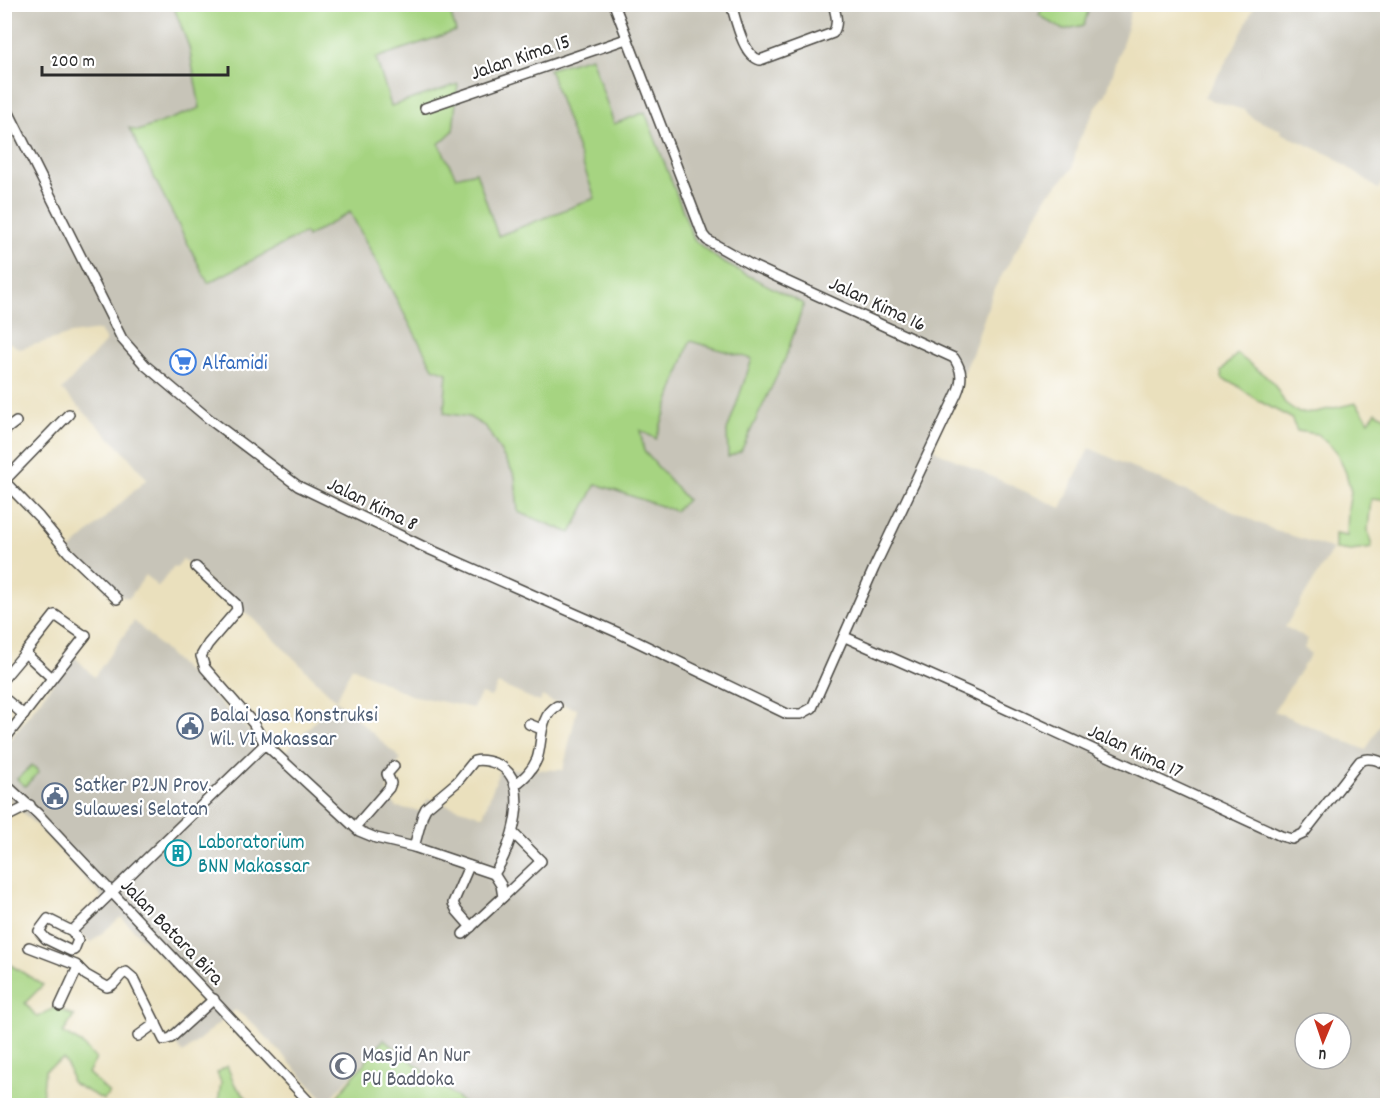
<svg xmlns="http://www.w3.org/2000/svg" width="1392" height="1110" font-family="Dekko,sans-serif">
<rect width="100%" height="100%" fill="#fff"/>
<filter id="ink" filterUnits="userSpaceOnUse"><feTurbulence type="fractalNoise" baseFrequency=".0167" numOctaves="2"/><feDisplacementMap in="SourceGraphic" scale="12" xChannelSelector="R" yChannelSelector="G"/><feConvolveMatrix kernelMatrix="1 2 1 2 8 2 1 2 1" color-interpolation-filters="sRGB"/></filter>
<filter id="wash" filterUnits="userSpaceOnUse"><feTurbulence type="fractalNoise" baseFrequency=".008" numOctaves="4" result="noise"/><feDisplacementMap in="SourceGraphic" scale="24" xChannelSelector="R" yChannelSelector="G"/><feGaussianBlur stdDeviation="1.35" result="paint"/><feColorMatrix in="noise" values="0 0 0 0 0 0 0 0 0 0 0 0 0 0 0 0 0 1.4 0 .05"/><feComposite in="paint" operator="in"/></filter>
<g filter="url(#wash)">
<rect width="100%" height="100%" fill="#eae0bd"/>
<!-- industrial -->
<g fill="#c7c4b8" fill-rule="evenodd">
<path d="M1044,4L1040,16L1084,25L1090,5H1132L1126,32L1106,94L1096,108L1078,142L1072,169L1047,196L994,289L972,354L933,444L936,451L1061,508L1089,448L1274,530L1333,549L1285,627L1308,639L1304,648L1311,654L1274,711L1366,750L1383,719L1387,722V1105H467L384,1039L327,1103L255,1025L235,1010L183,1053L170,1037L204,1000L121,917L90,943L73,926L102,897L38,827L5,796L4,747L74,656L94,677L134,621L258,739L285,752L336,700L260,625L183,559L176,568L174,566L158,587L146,575L129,598L109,592L69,551L147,479L125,453L62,390L106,341L100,330L71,334L20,349L5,340V5H173L189,47L200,108L138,131L130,129L306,233L307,237L350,212L433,368L447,373L444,413L469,417L486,427L515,476L518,512L596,484L675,511L686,500L644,451L639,429L656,438L690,341L752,359L727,431L804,304L722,262L694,240L645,113L614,124L549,70L595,198L498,237L476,172L456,177L439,144L453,131L458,85L390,106L376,58L456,31L448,5ZM352,667L410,695L473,708L481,694L491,697L498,684L540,702L542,696L553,702L577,709L563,770L500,769L483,816L428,799L420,811L396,807L387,791L390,776L401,759L336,700ZM1305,1023H1341V1059H1305Z"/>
<path d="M1255,5H1387V174L1378,189L1332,156L1281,133V130L1254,119L1244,110L1204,98L1233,50Z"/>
</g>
<!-- green -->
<g fill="#a6d481" stroke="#688056" stroke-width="1.5">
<path d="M1044,4H1090V5L1084,25L1063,30L1039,15Z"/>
<path d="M173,5H448L456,31L376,58L391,106L458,84L453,131L439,144L456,177L476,172L498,236L595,198L549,69L591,57L614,124L645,112L694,240L722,262L804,304L785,359L741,451L728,457L727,431L752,359L690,341L656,439L640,430L644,451L687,500L675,511L596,484L571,533L518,512L515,476L486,427L469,417L444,413L447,373L433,368L350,212L307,237L305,233L208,283L129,128L138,131L200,108L189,47Z"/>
<path d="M1237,354L1272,381L1285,403L1299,413L1316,412L1356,403L1369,421L1376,412L1387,418V503L1382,500L1371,499L1368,530L1372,548L1351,551L1335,549V534L1347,536L1348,509L1351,492L1346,473L1336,451L1317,434L1297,431L1291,418L1257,400L1235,384L1222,379L1221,371Z"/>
<path d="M32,765L39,772L25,786L17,779Z"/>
<path d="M4,961L43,985L25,1003L37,1017L56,1007L74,1016L63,1033L81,1043L96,1059L88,1073L109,1093L104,1100L72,1083L69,1069L63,1059L45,1070L42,1100L11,1101L9,1105H5Z"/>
<path d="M384,1039L465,1104L467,1105H330Z"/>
<path d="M227,1066L235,1085L253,1105H218L221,1082L217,1073Z"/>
</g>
</g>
<g filter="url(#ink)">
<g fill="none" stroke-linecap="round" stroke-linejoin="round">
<!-- minor casing -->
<g stroke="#484641" stroke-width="12">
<g id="minor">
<path d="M731,4C736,20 743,56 760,60L833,33C839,24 836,14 833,4"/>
<path d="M4,103L122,339L145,365L209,419L298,486L422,546L621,634L787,714H801L812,708L874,568L957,393C963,379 962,370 954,358L753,266L707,240L703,235L614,4"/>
<path d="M425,108L626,39"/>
<path d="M4,431L16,422"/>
<path d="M4,481L39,517L68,552L117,599"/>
<path d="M4,481L69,414"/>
<path d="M196,567L236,604L237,610L208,644L201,656L205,668L253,723L265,744"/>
<path d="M845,637L969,692L1281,836L1292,839L1303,834L1360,761C1369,756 1379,761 1388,765"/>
<path d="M4,678L25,653"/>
<path d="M52,678L25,653L55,615L85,636"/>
<path d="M4,698L24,715"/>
<path d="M529,724L541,729"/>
<path d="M4,740L86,635"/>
<path d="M4,783L38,814L313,1106"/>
<path d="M515,785C524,778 532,771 537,759C543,742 538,717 557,706"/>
<path d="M4,818L30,805"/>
<path d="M355,827L389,788L391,783L387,774L394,766"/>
<path d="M414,847L423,814L426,808L457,782L474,761C482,759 489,761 497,764C534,780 511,850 494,874"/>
<path d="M469,866L453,903L457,911L471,927"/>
<path d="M503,897L541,861L513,833"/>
<path d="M72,931L48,919L39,931L46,939L71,951L74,950L78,940L72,931L265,744L359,831L376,838L414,847L494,874"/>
<path d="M463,934L503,897L501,885L494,874"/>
<path d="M29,947L76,965L86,975L107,987C116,986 118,975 126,972L133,978L164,1040L171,1038L214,999"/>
<path d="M60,1006L78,967"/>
<path d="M138,1036L156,1023"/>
</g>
</g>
<!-- minor -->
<use href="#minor" stroke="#fff" stroke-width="9"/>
</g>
</g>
<!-- icons -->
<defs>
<g id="supermarket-ring" transform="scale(1.35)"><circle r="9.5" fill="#fff" stroke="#3f7fe0" stroke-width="1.5"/><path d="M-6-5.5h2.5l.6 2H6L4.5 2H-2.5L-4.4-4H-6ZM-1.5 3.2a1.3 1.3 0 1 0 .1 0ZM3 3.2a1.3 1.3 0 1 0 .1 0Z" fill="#3f7fe0"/></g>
<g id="civic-ring" transform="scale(1.35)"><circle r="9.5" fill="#fff" stroke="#5c6f8a" stroke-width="1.5"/><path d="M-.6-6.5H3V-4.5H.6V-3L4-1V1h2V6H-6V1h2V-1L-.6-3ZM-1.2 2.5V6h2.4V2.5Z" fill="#5c6f8a"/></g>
<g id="building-ring" transform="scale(1.35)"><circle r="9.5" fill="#fff" stroke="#0f9aa8" stroke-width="1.5"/><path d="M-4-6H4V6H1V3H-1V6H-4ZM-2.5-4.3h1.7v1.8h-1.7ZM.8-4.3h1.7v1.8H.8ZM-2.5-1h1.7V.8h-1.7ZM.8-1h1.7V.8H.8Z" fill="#0f9aa8"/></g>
<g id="mosque-ring" transform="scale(1.35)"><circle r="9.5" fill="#fff" stroke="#6b7280" stroke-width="1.5"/><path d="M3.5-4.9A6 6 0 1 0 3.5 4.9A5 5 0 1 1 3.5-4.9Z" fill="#6b7280"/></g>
</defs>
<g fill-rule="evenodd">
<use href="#supermarket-ring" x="183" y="362"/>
<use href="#civic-ring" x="190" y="726"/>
<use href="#civic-ring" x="55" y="796"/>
<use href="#building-ring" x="178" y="853"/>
<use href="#mosque-ring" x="343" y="1066"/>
</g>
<g text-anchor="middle" stroke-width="4.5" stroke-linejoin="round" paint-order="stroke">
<!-- street labels -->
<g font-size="21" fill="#2b2b2b" stroke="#fff">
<text transform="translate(520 56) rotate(-19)" y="7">Jalan Kima 15</text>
<text transform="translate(878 303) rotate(25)" y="7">Jalan Kima 16</text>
<text transform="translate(373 503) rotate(26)" y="7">Jalan Kima 8</text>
<text transform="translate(1136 750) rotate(25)" y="7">Jalan Kima 17</text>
<text transform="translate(173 931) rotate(46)" y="7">Jalan Batara Bira</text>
</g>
<!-- shop labels -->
<g font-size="21" fill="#366cbe" stroke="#fff" text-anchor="start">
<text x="202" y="369">Alfamidi</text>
</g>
<!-- service labels -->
<g font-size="21" fill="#4e5e75" stroke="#fff" text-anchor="start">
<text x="210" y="721">Balai Jasa Konstruksi<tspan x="210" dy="24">Wil. VI Makassar</tspan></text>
<text x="74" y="791">Satker P2JN Prov.<tspan x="74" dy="24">Sulawesi Selatan</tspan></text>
</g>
<!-- culture labels -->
<g font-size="21" fill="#0d838f" stroke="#fff" text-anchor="start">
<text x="198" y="848">Laboratorium<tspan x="198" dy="24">BNN Makassar</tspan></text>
</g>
<!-- worship labels -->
<g font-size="21" fill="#5b616d" stroke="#fff" text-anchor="start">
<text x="362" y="1061">Masjid An Nur<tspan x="362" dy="24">PU Baddoka</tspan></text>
</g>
</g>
<!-- margin -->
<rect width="1392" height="1110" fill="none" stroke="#fff" stroke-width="24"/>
<!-- north arrow -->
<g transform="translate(1323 1041) rotate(182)"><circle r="28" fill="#ffffff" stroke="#aaaaaa" stroke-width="1.5"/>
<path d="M0-4.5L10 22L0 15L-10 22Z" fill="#c8321e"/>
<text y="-9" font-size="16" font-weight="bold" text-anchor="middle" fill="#2b2b2b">U</text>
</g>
<!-- scale -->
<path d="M42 66v9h186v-9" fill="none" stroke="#2b2b2b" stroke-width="3"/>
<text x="51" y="66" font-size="18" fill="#2b2b2b" stroke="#ffffff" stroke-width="4.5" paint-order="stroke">200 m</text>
</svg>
